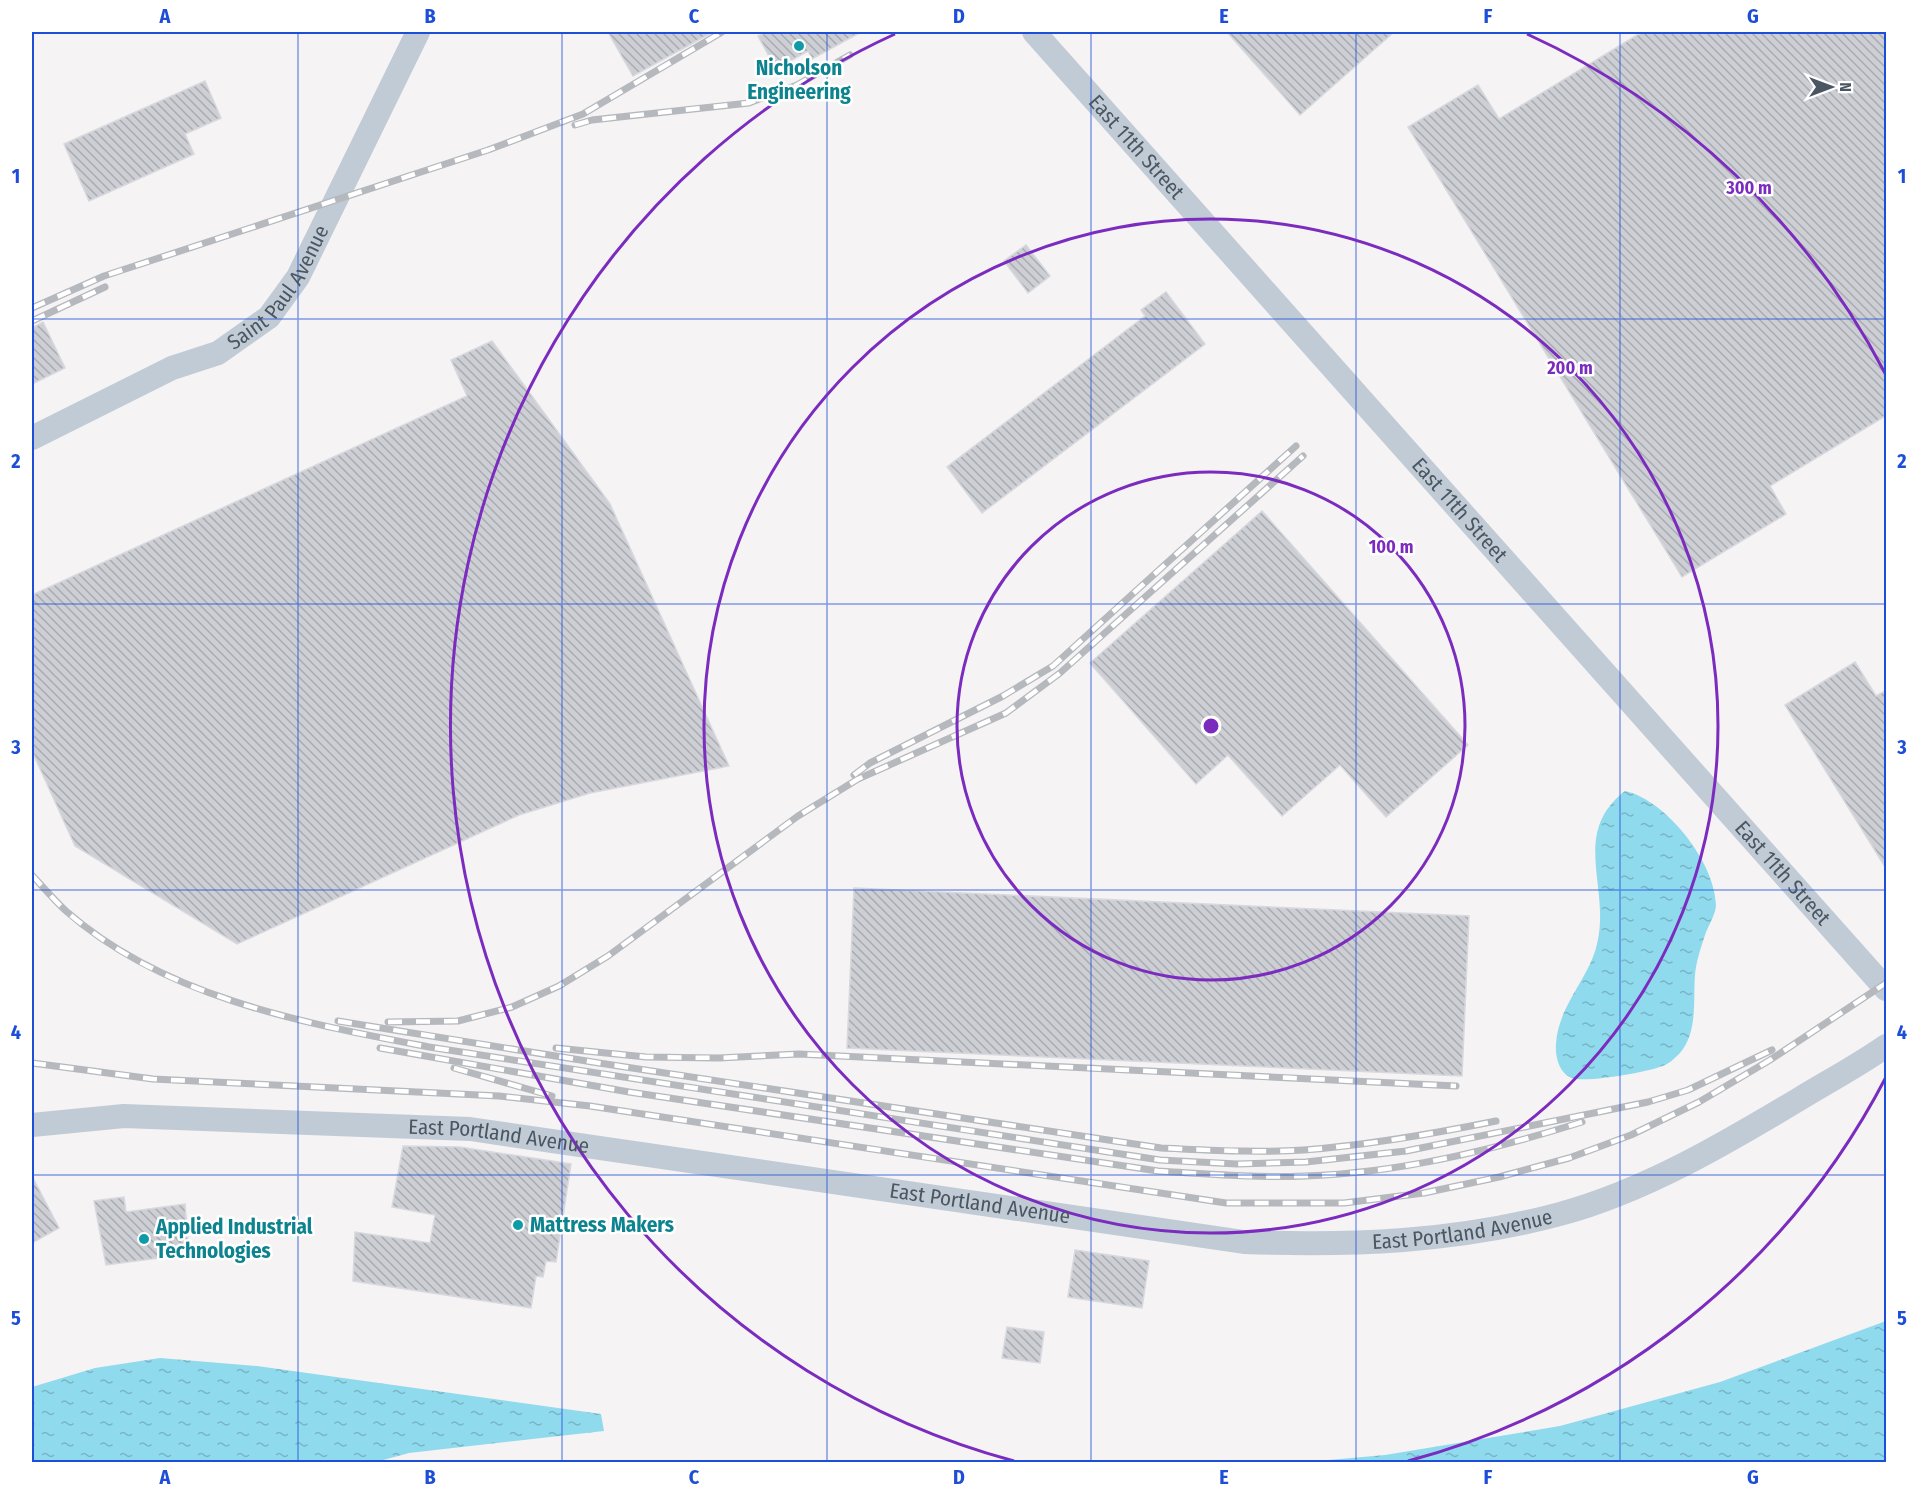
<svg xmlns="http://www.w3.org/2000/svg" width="1918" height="1494" font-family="'Fira Sans Condensed',sans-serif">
<defs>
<pattern id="water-ripples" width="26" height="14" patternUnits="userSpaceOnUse" patternTransform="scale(1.5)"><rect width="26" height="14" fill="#90daee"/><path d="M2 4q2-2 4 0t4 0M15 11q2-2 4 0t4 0" fill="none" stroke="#78b4c4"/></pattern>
<pattern id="building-back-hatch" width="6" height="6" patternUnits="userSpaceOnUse" patternTransform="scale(1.5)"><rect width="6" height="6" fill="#cdcfd5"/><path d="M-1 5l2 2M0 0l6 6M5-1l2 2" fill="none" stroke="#a8abb0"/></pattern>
</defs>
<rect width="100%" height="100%" fill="#f5f3f3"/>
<!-- water -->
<g fill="url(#water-ripples)">
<path d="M1625,791C1666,800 1715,862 1716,905C1716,914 1708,926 1705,935C1701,947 1696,962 1695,975C1693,1000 1698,1032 1680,1053C1676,1057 1670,1063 1665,1065C1650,1072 1587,1083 1572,1078C1559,1074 1555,1056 1556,1044C1558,1006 1589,979 1597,944C1611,887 1570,834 1625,791Z"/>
<path d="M1886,1321V1462H1306L1385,1455L1560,1426L1720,1382Z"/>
<path d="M160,1358L257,1366L601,1414L604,1431L409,1453L376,1462H32V1387L95,1368Z"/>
</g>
<!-- building -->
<g fill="url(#building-back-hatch)" stroke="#d7d9de" stroke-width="1.5">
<path d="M608,32H713L633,76Z"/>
<path d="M767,32H861L812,59L808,51L776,69L758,36Z"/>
<path d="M1227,32H1394L1300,115Z"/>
<path d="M1642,32H1887V415L1770,486L1786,514L1682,577L1408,127L1478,85L1499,119Z"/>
<path d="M205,81L221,118L185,134L194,154L89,201L64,144Z"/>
<path d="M1026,245L1050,276L1028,293L1004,261Z"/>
<path d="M1166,292L1205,344L982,513L947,467L1145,316L1141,310Z"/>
<path d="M43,322L65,368L32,384V328Z"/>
<path d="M492,341L610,504L729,766L590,793L519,815L237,944L75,846L32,751V595L467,396L451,360Z"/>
<path d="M1262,511L1468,745L1386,817L1340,765L1282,816L1228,755L1196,784L1090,663Z"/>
<path d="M1855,662L1876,696L1887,690V870L1785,705Z"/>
<path d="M854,888L1469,916L1462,1076L847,1048Z"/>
<path d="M403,1146L460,1147L571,1164L556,1262L546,1261L543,1277L536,1276L531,1308L353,1281L355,1232L430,1243L435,1215L392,1207Z"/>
<path d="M32,1176L59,1228L32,1243Z"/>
<path d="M124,1197L126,1212L185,1204L189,1254L106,1265L94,1201Z"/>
<path d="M1075,1250L1149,1261L1142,1308L1068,1297Z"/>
<path d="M1007,1327L1044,1332L1040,1363L1002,1358Z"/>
</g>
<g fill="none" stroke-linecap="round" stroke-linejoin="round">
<!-- secondary -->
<g stroke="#c1cbd6" stroke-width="24">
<path id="s1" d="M1034,32L1886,989"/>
<path id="s2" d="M32,438L172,368L218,353L269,317L298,277L418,32"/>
<path id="s3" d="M32,1125L124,1116L470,1129L1244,1242C1351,1246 1456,1242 1560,1214C1645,1191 1726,1143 1801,1098C1829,1081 1859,1065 1886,1046"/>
</g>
<!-- rail casing -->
<g stroke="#b5b8bd" stroke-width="7">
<g id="rail">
<path d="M575,125L592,120L749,103L797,85L850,55"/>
<path d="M32,308L104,276L488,150L583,114L722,32"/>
<path d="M32,321L105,287"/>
<path d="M854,775L870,763L1003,696L1053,666L1296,446"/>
<path d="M32,875C43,887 54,900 66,911C165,998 304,1023 429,1047L1160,1160L1237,1164L1306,1162L1406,1151L1648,1102L1688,1090L1772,1050"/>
<path d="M338,1021L599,1063L1161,1148C1209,1150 1257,1153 1304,1150C1369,1145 1432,1134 1496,1121"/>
<path d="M388,1022L458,1021L512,1007L559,986L608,956L798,816L858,779L1006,713L1060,673L1303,456"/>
<path d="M380,1048L629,1092L1158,1171C1207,1174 1256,1178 1305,1176C1399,1173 1493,1150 1582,1122"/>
<path d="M556,1048L646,1057L719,1058L799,1054L1456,1086"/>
<path d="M32,1063L153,1079L499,1096L590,1106L1226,1203H1344L1424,1193L1499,1177L1569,1158L1631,1135L1699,1102L1770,1060L1886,983"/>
<path d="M454,1068L552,1096"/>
</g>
</g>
<!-- rail -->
<use href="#rail" stroke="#fff" stroke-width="4.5" stroke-dasharray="14" stroke-linecap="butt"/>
</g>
<!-- grid -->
<path fill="none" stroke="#1d4ed8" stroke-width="1.5" stroke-opacity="0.55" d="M298,32V1462M562,32V1462M827,32V1462M1091,32V1462M1356,32V1462M1620,32V1462M32,319H1886M32,604H1886M32,890H1886M32,1175H1886"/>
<!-- distance rings -->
<g fill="none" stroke="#7b2cbf" stroke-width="3">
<circle cx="1211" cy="726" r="254"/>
<circle cx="1211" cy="726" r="507"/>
<path d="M1886 1077A761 761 0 0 1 1408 1461M1014 1461A761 761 0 0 1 895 34M1527 34A761 761 0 0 1 1886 375"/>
</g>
<!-- markers -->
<g fill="#0f9aa8" stroke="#fff" stroke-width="2">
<circle cx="799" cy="46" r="6"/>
<circle cx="518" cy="1225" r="6"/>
<circle cx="144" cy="1239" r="6"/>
</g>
<g text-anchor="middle" stroke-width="5" stroke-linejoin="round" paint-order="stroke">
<!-- culture labels -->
<g font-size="21" font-weight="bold" fill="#0d838f" stroke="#fff" text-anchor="start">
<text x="799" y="75" text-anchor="middle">Nicholson<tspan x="799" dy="24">Engineering</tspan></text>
<text x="530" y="1232">Mattress Makers</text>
<text x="156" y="1234">Applied Industrial<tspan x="156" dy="24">Technologies</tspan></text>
</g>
<!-- street labels -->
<g font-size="21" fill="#4a5661" stroke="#fff">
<text dy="7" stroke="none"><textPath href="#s1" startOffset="154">East 11th Street</textPath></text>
<text dy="7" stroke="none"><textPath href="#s2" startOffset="296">Saint Paul Avenue</textPath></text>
<text dy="7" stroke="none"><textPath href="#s1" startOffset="640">East 11th Street</textPath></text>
<text dy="7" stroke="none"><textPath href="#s1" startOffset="1126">East 11th Street</textPath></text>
<text dy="7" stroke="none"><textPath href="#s3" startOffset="468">East Portland Avenue</textPath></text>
<text dy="7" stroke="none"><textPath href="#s3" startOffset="954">East Portland Avenue</textPath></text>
<text dy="7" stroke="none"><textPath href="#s3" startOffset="1440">East Portland Avenue</textPath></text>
</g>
</g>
<circle cx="1211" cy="726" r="9" fill="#7b2cbf" stroke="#fff" stroke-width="3"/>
<g font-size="18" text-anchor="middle" font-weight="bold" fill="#7b2cbf" stroke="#fff" stroke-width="5" stroke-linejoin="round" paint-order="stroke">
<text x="1749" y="194">300 m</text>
<text x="1570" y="374">200 m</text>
<text x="1391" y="553">100 m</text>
</g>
<!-- border -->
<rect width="1918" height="1494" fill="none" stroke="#ffffff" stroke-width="66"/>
<!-- north arrow -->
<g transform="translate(1831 87) rotate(90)" stroke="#ffffff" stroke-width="4.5" paint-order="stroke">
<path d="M0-4.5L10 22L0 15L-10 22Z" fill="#4a5661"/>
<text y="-9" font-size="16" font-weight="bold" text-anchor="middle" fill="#4a5661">N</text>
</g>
<rect x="33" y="33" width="1852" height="1428" fill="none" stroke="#1d4ed8" stroke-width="2"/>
<g font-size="20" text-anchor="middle" font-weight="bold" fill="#1d4ed8">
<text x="165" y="23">A</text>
<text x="430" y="23">B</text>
<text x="694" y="23">C</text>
<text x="959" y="23">D</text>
<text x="1224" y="23">E</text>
<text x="1488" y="23">F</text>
<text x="1753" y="23">G</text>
<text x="16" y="183">1</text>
<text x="1902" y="183">1</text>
<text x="16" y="468">2</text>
<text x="1902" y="468">2</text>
<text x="16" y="754">3</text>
<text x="1902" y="754">3</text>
<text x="16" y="1039">4</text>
<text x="1902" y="1039">4</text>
<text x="16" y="1325">5</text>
<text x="1902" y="1325">5</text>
<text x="165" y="1484">A</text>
<text x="430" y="1484">B</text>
<text x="694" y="1484">C</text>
<text x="959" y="1484">D</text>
<text x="1224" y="1484">E</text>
<text x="1488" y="1484">F</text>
<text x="1753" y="1484">G</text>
</g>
</svg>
